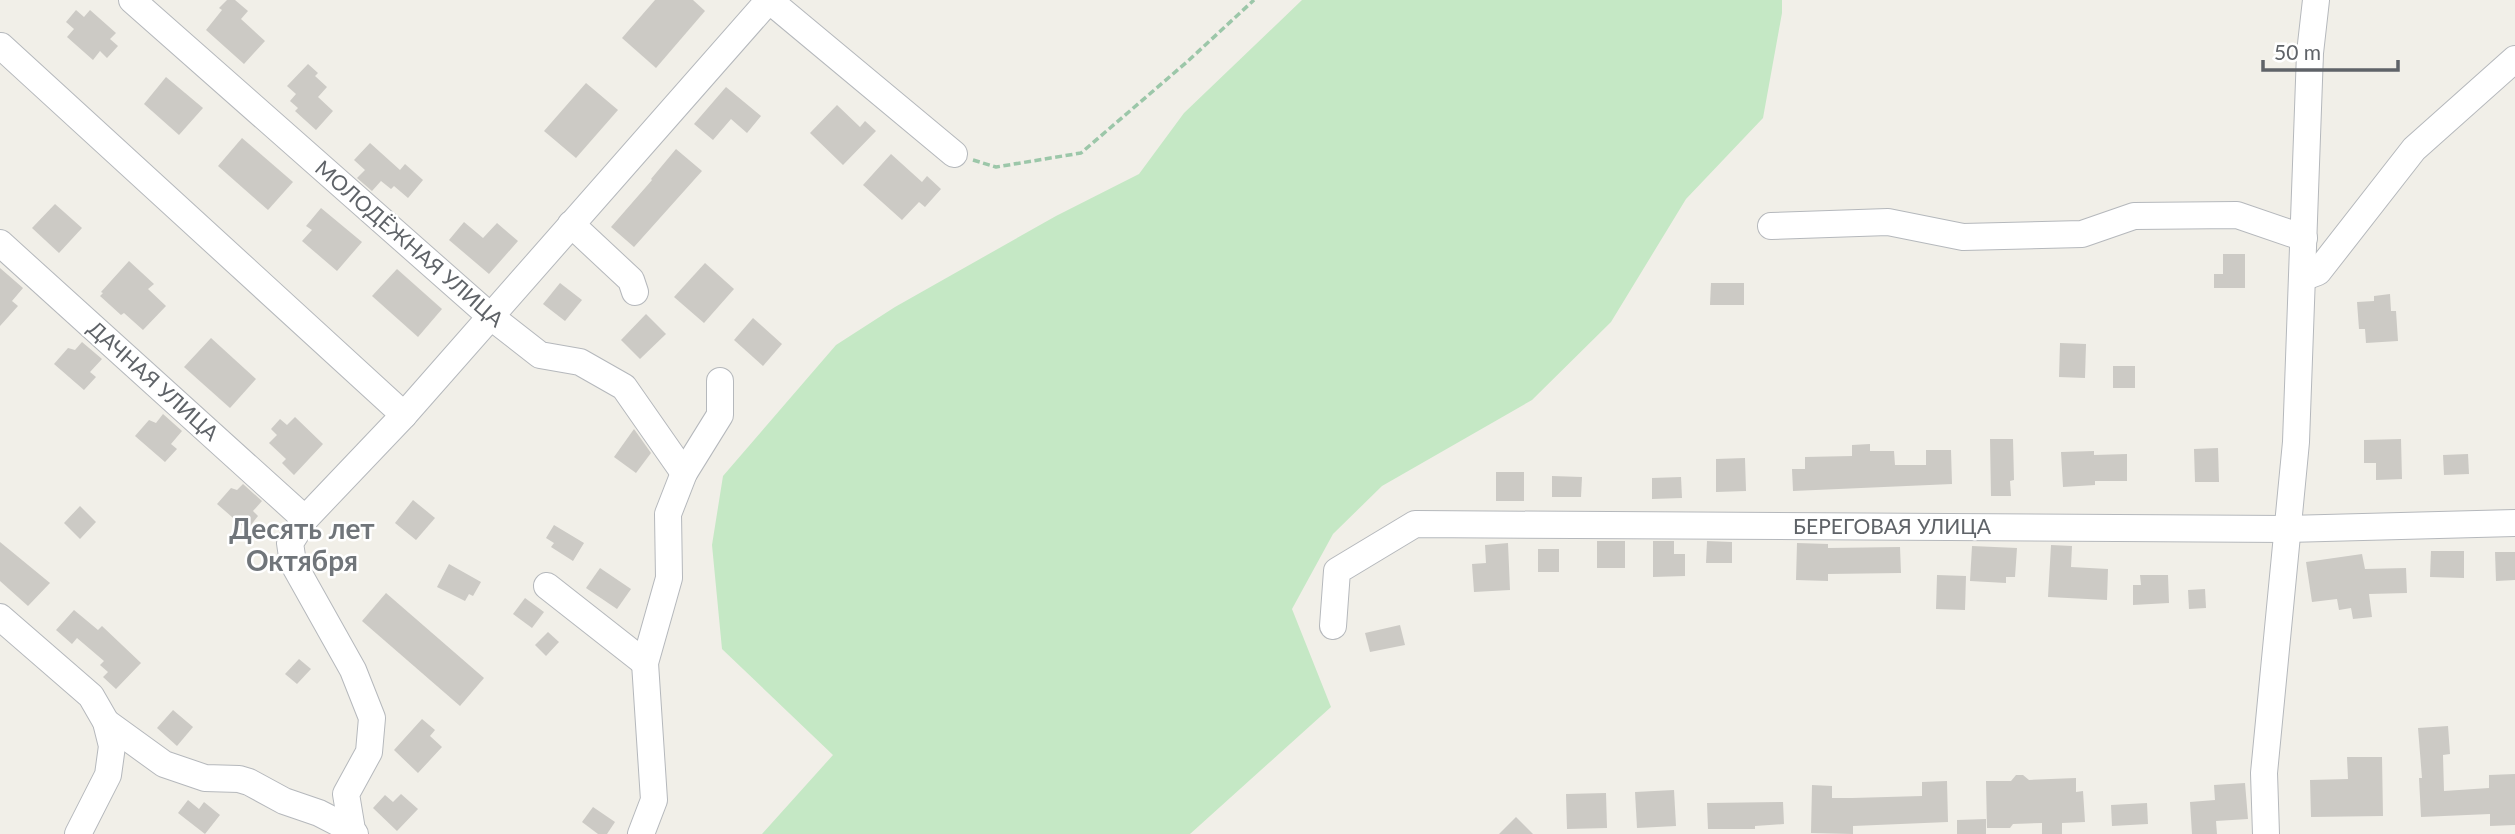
<svg xmlns="http://www.w3.org/2000/svg" width="2515" height="834" font-family="Lato,sans-serif">
<rect width="100%" height="100%" fill="#f1efe8"/>
<!-- green -->
<path fill="#c5e8c5" d="M1302,0H1782V13L1763,118L1686,199L1611,322L1532,400L1382,486L1333,534L1292,609L1331,707L1190,834H762L833,755L722,649L712,545L723,476L836,345L895,307L1056,216L1139,174L1184,113Z"/>
<!-- building -->
<g fill="#cccac5">
<path d="M227,0H235L248,11L241,19L265,41L244,64L206,30L222,10L219,8Z"/>
<path d="M655,0H693L705,11L656,68L622,38Z"/>
<path d="M76,10L84,17L90,10L116,33L110,39L118,46L107,58L100,51L93,60L67,37L74,29L66,22Z"/>
<path d="M308,64L318,73L315,76L327,87L318,97L333,111L316,130L295,111L298,108L290,101L296,94L287,86Z"/>
<path d="M166,77L203,108L179,135L144,104Z"/>
<path d="M586,83L618,110L576,158L544,131Z"/>
<path d="M726,87L761,116L747,133L731,119L713,140L694,124Z"/>
<path d="M837,105L860,127L865,121L876,131L843,165L810,133Z"/>
<path d="M242,138L293,182L268,210L218,166Z"/>
<path d="M370,143L400,170L405,164L423,180L408,198L394,186L391,189L381,181L372,191L357,178L365,170L354,160Z"/>
<path d="M676,149L702,171L634,247L611,227L652,180L651,179Z"/>
<path d="M891,154L922,182L927,176L941,189L925,207L919,202L902,220L863,185Z"/>
<path d="M55,204L82,228L59,253L32,228Z"/>
<path d="M321,208L362,242L337,271L302,241L312,230L306,226Z"/>
<path d="M464,222L483,238L497,223L518,241L489,274L449,240Z"/>
<path d="M2223,254H2245V288H2214V274H2223Z"/>
<path d="M129,261L154,284L148,289L166,306L143,330L124,313L121,315L100,296L103,293L101,292Z"/>
<path d="M705,263L734,289L704,323L674,297Z"/>
<path d="M0,268L23,288L12,301L18,306L0,326Z"/>
<path d="M397,269L442,309L418,337L372,296Z"/>
<path d="M560,283L582,300L565,321L543,304Z"/>
<path d="M1711,283H1744V305H1710Z"/>
<path d="M2390,294L2391,311H2396L2398,341L2366,343L2365,329H2359L2357,302L2374,301V296Z"/>
<path d="M646,314L666,334L640,359L621,340Z"/>
<path d="M753,318L782,344L763,366L734,340Z"/>
<path d="M211,338L256,379L230,408L184,367Z"/>
<path d="M82,342L102,359L90,372L96,377L84,390L54,364L68,348L75,350Z"/>
<path d="M2060,343L2086,344L2085,378L2059,377Z"/>
<rect x="2113" y="366" width="22" height="22"/>
<path d="M163,414L182,431L171,444L177,449L165,462L135,436L149,420L156,423Z"/>
<path d="M295,417L323,444L294,475L282,463L286,459L269,443L277,435L271,429L280,419L287,425Z"/>
<path d="M634,429L651,453L636,473L614,457Z"/>
<path d="M1990,439H2013L2014,480L2010,481L2011,496H1991Z"/>
<path d="M2401,439L2402,479L2376,480V463H2364V440Z"/>
<path d="M1870,444V451H1894L1895,465H1926V450H1951L1952,484L1793,491L1792,469H1805V457L1852,456V445Z"/>
<path d="M2218,448L2219,482H2195L2194,449Z"/>
<path d="M2094,451V455L2127,454V481H2095V485L2063,487L2061,452Z"/>
<path d="M2468,454L2469,474L2444,475L2443,455Z"/>
<path d="M1745,458L1746,491L1716,492V459Z"/>
<rect x="1496" y="472" width="28" height="29"/>
<path d="M1552,476L1582,477L1581,497H1552Z"/>
<path d="M1681,477L1682,498L1652,499V478Z"/>
<path d="M243,484L262,501L253,511L258,516L247,530L217,504L231,488L237,490Z"/>
<path d="M413,500L435,518L416,540L395,523Z"/>
<path d="M80,506L96,522L80,539L64,523Z"/>
<path d="M554,525L584,543L573,561L551,547L554,543L546,538Z"/>
<rect x="1597" y="541" width="28" height="27"/>
<path d="M1653,541H1674V554H1685V576L1653,577Z"/>
<path d="M1707,541L1732,542V563H1706Z"/>
<path d="M0,542L50,583L28,606L0,581Z"/>
<path d="M1508,543L1510,590L1474,592L1472,564L1486,563L1485,545Z"/>
<path d="M1797,543L1828,544V548L1900,547L1901,573L1828,574V581L1796,580Z"/>
<path d="M2051,545L2072,546L2071,567L2108,569L2107,600L2048,597Z"/>
<path d="M1972,546L2017,548L2015,577H2006V583L1970,581Z"/>
<rect x="1538" y="549" width="21" height="23"/>
<path d="M2431,551H2464V578L2430,577Z"/>
<path d="M2495,552H2515V580L2496,581Z"/>
<path d="M2362,554L2365,569L2406,568L2407,593L2369,594L2372,617L2353,619L2351,608L2339,610L2337,599L2312,602L2306,562Z"/>
<path d="M449,564L481,582L473,596L469,594L465,601L437,587Z"/>
<path d="M600,568L631,589L617,609L586,588Z"/>
<path d="M1937,575L1966,576L1965,610L1936,609Z"/>
<path d="M2140,575H2168L2169,603L2133,605V585H2141Z"/>
<path d="M2205,589L2206,608L2189,609L2188,590Z"/>
<path d="M386,593L484,678L460,706L362,621Z"/>
<path d="M525,598L544,612L532,628L513,614Z"/>
<path d="M74,610L98,630L102,626L141,663L116,689L103,677L108,672L100,665L104,661L77,638L72,644L56,630Z"/>
<path d="M1400,625L1405,645L1370,652L1365,633Z"/>
<path d="M548,632L559,642L546,656L535,645Z"/>
<path d="M299,659L311,669L297,684L285,674Z"/>
<path d="M173,710L193,727L177,746L157,728Z"/>
<path d="M422,719L435,730L430,736L442,747L418,773L394,750Z"/>
<path d="M2448,726L2450,754L2443,755L2444,791L2489,788V775L2515,774V825L2490,826V814L2421,817L2419,778H2422L2418,728Z"/>
<path d="M2347,757H2382L2383,816L2311,817L2310,780L2348,779Z"/>
<path d="M2016,775H2023L2029,780L2076,778V792L2083,791L2085,822L2062,823V834H2042V823L2013,824L2010,828H1987L1986,781H2011Z"/>
<path d="M1947,781L1948,822L1853,826V834L1811,833L1812,785L1832,786V798H1852L1922,796V782Z"/>
<path d="M2245,783L2248,819L2216,821L2217,834H2192L2190,802L2215,800L2214,785Z"/>
<path d="M1674,790L1676,826L1637,828L1635,792Z"/>
<path d="M1606,793L1607,828L1567,829L1566,794Z"/>
<path d="M401,794L418,809L397,831L373,808L385,795L393,802Z"/>
<path d="M188,800L199,809L204,802L220,815L205,834L178,813Z"/>
<path d="M1783,802L1784,824L1755,826V829H1708L1707,803Z"/>
<path d="M2147,803L2148,824L2112,826L2111,805Z"/>
<path d="M593,807L615,822L607,834H598L582,822Z"/>
<path d="M1516,817L1533,834H1499Z"/>
<path d="M1986,819V834H1957V820Z"/>
</g>
<g fill="none" stroke-linecap="round" stroke-linejoin="round">
<!-- minor casing -->
<g stroke="#b5b8bc" stroke-width="28">
<g id="minor">
<path d="M132,0L490,316L540,355L580,362L624,387L684,473"/>
<path d="M1,46L404,415"/>
<path d="M571,224L631,280L635,292"/>
<path d="M1771,226L1888,222L1963,237L2082,234L2134,216L2237,215L2304,238"/>
<path d="M0,243L305,519"/>
<path d="M2302,278L2318,272L2414,149L2515,59"/>
<path d="M547,586L645,663"/>
<path d="M0,617L91,696L106,722L112,746L108,775L78,834"/>
<path d="M1333,626L1337,571L1415,524L2287,529L2515,523"/>
<path d="M106,722L164,764L205,778L239,779L249,782L284,801L319,813L352,830"/>
<path d="M355,834L352,830L346,794L369,752L372,718L353,670L293,563L290,543L305,519L404,415L769,0L954,154"/>
<path d="M641,834L654,800L645,663L669,578L668,514L684,473L720,415V381"/>
<path d="M2266,834L2264,773L2296,442L2310,53L2316,0"/>
</g>
</g>
<!-- path -->
<path stroke="#9cc7a9" stroke-width="3.5" stroke-dasharray="7 3.5" stroke-linecap="butt" d="M973,160L996,167L1081,153L1188,61L1254,0"/>
<!-- minor -->
<use href="#minor" stroke="#fff" stroke-width="26"/>
</g>
<g text-anchor="middle" stroke-width="5" stroke-linejoin="round" paint-order="stroke">
<!-- street labels -->
<g font-size="21" fill="#5f6368" stroke="#fff">
<text transform="translate(409 244) rotate(41)" y="7">МОЛОДЁЖНАЯ УЛИЦА</text>
<text transform="translate(153 381) rotate(42)" y="7">ДАЧНАЯ УЛИЦА</text>
<text x="1892" y="534">БЕРЕГОВАЯ УЛИЦА</text>
</g>
<!-- district labels -->
<g font-size="28" font-weight="bold" fill="#70757a" stroke="#fff">
<text x="302" y="539">Десять лет<tspan x="302" dy="32">Октября</tspan></text>
</g>
</g>
<!-- scale -->
<path d="M2263 60v10h135v-10" fill="none" stroke="#5f6368" stroke-width="3.5"/>
<text x="2274" y="60" font-size="21" fill="#5f6368" stroke="#ffffff" stroke-width="5" paint-order="stroke">50 m</text>
</svg>
